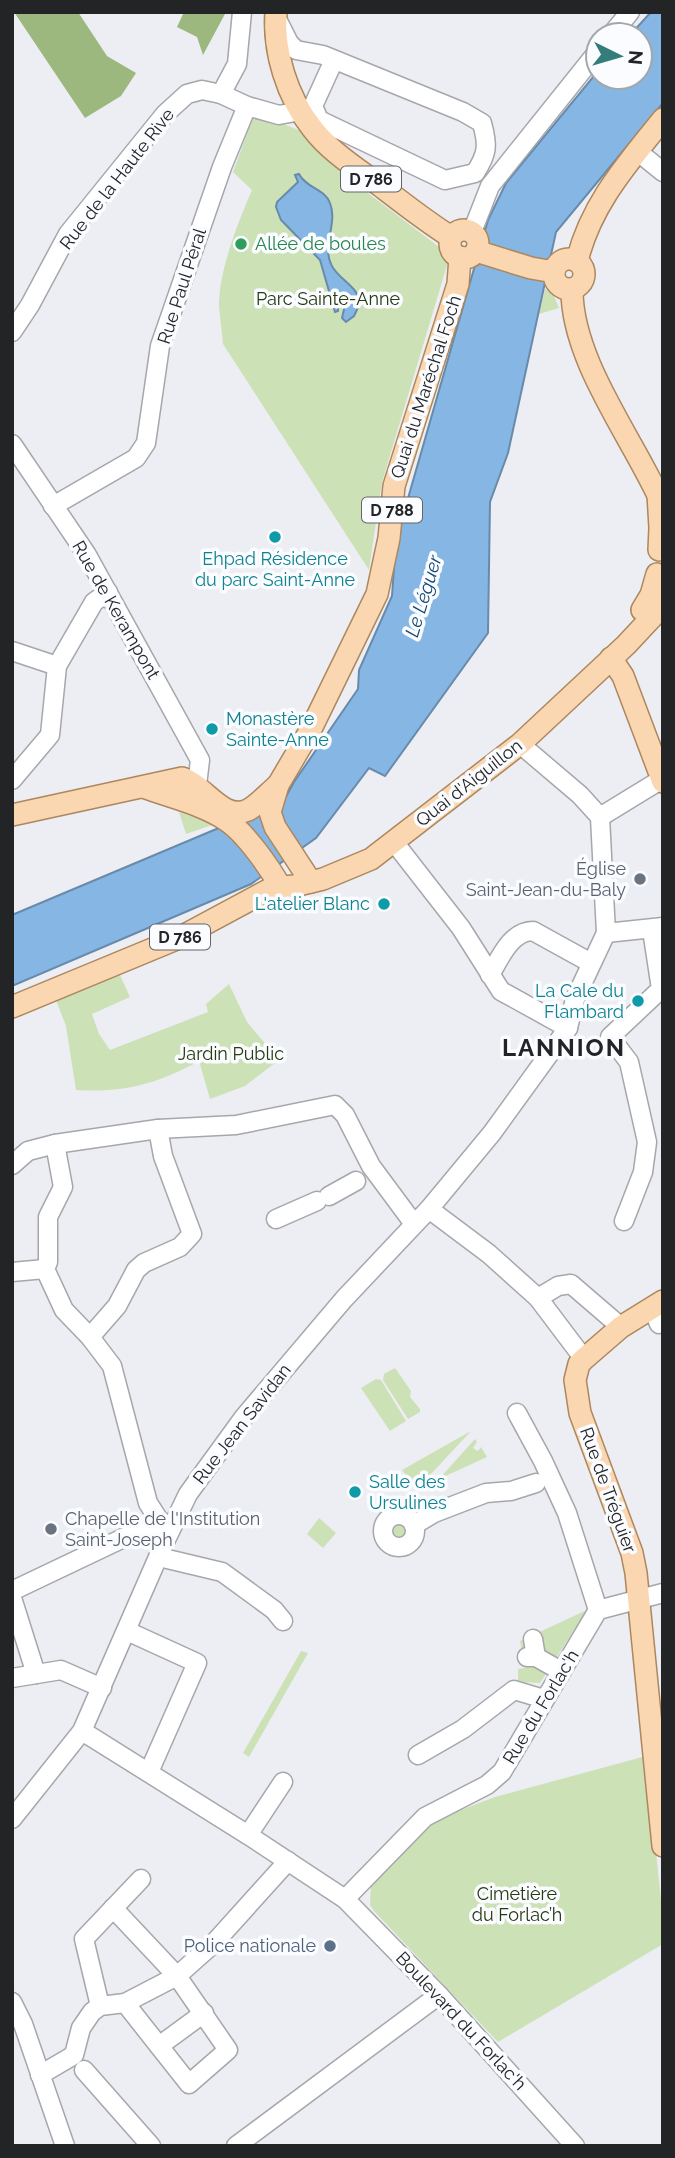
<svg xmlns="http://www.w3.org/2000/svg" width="675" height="2158" font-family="Raleway,sans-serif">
<rect width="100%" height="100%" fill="#eceef3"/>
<!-- green -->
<g fill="#cde1b7">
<path d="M246,109L306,133L315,145L360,187L447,253L448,262L382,482L369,570L223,344C222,332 220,319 219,306C219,269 238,223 252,190L233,172L247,134Z"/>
<path d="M545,289L553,294L559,308L539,314Z"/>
<path d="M179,812L215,824L186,834Z"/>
<path d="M120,975L130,997L92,1014L99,1034L110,1050L208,1012L206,1004L229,984L247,1022L279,1060L245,1086L210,1099L199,1061C157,1084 124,1093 76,1090L66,1026L56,1000L86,986Z"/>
<path d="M395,1368L411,1391L410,1397L420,1409V1412L408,1419L383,1380L384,1374Z"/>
<path d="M376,1379L381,1380L406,1421L390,1431L361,1388Z"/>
<path d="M471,1431L417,1489L402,1470Z"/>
<path d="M475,1439L477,1442L473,1448L478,1451L481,1447L487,1457L439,1479Z"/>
<path d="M319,1518L336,1533L323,1548L307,1534Z"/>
<circle cx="399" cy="1531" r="10"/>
<path d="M587,1610L540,1683L518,1682V1669L525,1668L520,1641Z"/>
<path d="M301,1651L308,1653L249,1757L243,1753Z"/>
<path d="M646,1756L663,1919V1944L498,2042L374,1911L370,1905L371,1884L429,1822L495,1797Z"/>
</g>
<!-- forest -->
<g fill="#9cb87e">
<path d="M14,12H78L107,56L136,73L121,96L85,118Z"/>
<path d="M184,12H226L203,55L197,37L177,27Z"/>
</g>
<!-- water -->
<g fill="#85b6e4" stroke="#688aab" stroke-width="2">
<path d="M651,12H663V103L556,232L508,453L490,502L488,633L385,776L369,768L316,838L251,884L12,986V915L214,830L282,804L294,782L358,689L359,670L392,596L396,540L488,220L506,183L598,71V77H640V35H630Z"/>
<path d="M299,174C306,188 325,189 330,203C338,223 322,245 331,264C337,279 357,284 360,303L354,316L346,322L342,318L345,305L344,293L338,295V311L335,312L320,260L281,220L276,207L277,202L298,182L295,175Z"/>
</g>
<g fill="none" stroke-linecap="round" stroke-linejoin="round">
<!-- minor casing -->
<g stroke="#a5a7ac" stroke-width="21">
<g id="minor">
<path d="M277,19L289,43L296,50L323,55L463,112L482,123C488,145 488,153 475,173L445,180L319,120L313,106L334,60"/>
<path d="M611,35L630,12"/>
<path d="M221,94L237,64L242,12"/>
<path d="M637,151L663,172"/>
<path d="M472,232L490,186L598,51"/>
<path d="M12,332L30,305L68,234L165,114L187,94L202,90L221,94L247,106L279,115L300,111"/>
<path d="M12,444L87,555L200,760L197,785L192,797"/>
<path d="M53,506L136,458L146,443L160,346L222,167L247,106"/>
<path d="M12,651L57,666"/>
<path d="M520,744L580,795L600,817L606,933"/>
<path d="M12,780L50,735L57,666L94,602L108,592"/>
<path d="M600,817L662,779"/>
<path d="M394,842L461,928L501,991L568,1028"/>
<path d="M606,933L663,927"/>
<path d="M490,975C500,958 511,931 533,931L591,963"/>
<path d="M55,1144L63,1187L48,1217V1262L45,1269L64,1310L90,1337L112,1366L148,1503L168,1534"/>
<path d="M12,1165L28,1151L55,1144L158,1129L236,1125L335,1105L345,1115L371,1166L414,1224"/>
<path d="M329,1196L356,1181"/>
<path d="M429,1209L489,1254L538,1298L584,1359"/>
<path d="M276,1219L317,1201"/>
<path d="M624,1221L643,1172L647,1142L629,1062L610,1037L661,989L652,930"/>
<path d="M12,1272L45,1269"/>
<path d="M538,1298L558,1286L571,1284L621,1327"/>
<path d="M653,1309L659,1324"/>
<path d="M90,1337L117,1306L136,1270L144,1263L180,1247L192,1234L163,1156L158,1129"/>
<path d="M517,1413L543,1461L567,1513L598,1610"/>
<circle cx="399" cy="1531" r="16"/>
<path d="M414,1525L434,1513L486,1493L511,1491L536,1483"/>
<path d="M159,1557L222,1572L274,1610L283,1621"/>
<path d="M12,1591L138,1531L153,1530L168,1534"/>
<path d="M12,1598L36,1674"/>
<path d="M127,1631L197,1663L149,1772"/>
<path d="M533,1639L536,1657"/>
<path d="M527,1657H536L561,1671"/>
<path d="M12,1678L61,1670L102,1688"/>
<path d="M82,1731L248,1835L345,1899L439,1995L575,2146"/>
<path d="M418,1755L463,1729L514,1690L544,1699"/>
<path d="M12,1819L82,1731L162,1548L188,1494L244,1417L344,1299L429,1209L492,1133L568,1028L575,999L606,933"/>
<path d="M248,1835L283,1782"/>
<path d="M345,1899L425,1817L487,1785L502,1772L598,1610L663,1593"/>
<path d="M113,1908L177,1976L228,2050L189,2084L125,2003"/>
<path d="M12,2002L23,2024L65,2146"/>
<path d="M100,2006L84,1939L141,1879"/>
<path d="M159,2046L204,2013"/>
<path d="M84,2070L151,2146"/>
<path d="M40,2075L74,2055L81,2028L92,2012L100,2006L125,2003L177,1976L214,1943L288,1861"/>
<path d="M236,2146L439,1995"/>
</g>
</g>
<!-- major casing -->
<g stroke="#ad875d" stroke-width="24">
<g id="major">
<path d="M276,12C273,51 287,97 312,128C330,152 358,169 382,187C404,204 427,222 451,237"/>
<circle cx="464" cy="244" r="14"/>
<path d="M476,251L531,268L554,272"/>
<circle cx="569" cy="274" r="15"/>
<path d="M577,261C591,204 627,164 663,119"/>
<path d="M572,289C571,361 635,441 663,506"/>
<path d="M658,494L660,528L659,550"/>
<path d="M642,610L651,595L657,574"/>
<path d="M611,658L623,676L663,782"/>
<path d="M143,787C170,797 202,804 226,820C245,832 270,868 281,888"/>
<path d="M12,815L182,778C204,785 223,822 248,810C259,804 268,793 278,785"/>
<path d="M311,882L275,827L270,812L278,785L311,729L377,594L389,538L394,486L458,284L460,257"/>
<path d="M12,1007L179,938L272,888L294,886L323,879L371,859L520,744L626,645L654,615L663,597"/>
<path d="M663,1301L621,1327L584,1359L579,1364L575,1380L580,1413L632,1553L636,1573L663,1846"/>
</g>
</g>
<!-- minor -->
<use href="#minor" stroke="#fff" stroke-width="18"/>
<!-- major -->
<use href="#major" stroke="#fad7b0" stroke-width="21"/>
</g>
<!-- markers -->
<circle fill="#2e9e5b" stroke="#fafcff" stroke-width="2.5" cx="241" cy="244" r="7"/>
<g fill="#0f9aa8" stroke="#fafcff" stroke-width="2.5">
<circle cx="275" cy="537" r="7"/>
<circle cx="212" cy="729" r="7"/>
<circle cx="384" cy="904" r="7"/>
<circle cx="638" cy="1001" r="7"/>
<circle cx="355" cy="1492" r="7"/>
</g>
<g fill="#6b7280" stroke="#fafcff" stroke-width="2.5">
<circle cx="640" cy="879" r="7"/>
<circle cx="51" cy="1529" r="7"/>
</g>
<circle fill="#5c6f8a" stroke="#fafcff" stroke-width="2.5" cx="330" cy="1946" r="7"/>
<g text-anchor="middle" stroke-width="7" stroke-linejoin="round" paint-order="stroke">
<!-- shield labels -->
<g fill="#fafcff" stroke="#646567" stroke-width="2">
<rect x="341" y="166.5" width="60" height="25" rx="5"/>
<rect x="362" y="497.5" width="60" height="25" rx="5"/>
<rect x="150" y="924.5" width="60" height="25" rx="5"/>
</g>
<g font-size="16" font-weight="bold" fill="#232426">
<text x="371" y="185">D 786</text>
<text x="392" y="516">D 788</text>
<text x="180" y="943">D 786</text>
</g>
<!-- street labels -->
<g font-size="18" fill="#232426" stroke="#fafcff">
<text transform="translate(117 179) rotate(-52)" y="6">Rue de la Haute Rive</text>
<text transform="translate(182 286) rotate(-72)" y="6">Rue Paul Péral</text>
<text transform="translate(426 387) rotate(-72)" y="6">Quai du Maréchal Foch</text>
<text transform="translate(116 610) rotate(60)" y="6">Rue de Kerampont</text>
<text transform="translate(469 783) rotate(-38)" y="6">Quai d'Aiguillon</text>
<text transform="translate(242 1424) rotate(-52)" y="6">Rue Jean Savidan</text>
<text transform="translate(608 1490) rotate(70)" y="6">Rue de Tréguier</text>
<text transform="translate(541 1707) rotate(-59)" y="6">Rue du Forlac'h</text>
<text transform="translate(461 2021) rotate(47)" y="6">Boulevard du Forlac'h</text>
</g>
<!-- leisure labels -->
<g font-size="18" fill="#27864d" stroke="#fafcff" text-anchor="start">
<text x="255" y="250">Allée de boules</text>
</g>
<!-- park labels -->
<g font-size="18" fill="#28390f" stroke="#fafcff">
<text x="328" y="305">Parc Sainte-Anne</text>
<text x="231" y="1060">Jardin Public</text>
<text x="517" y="1900">Cimetière<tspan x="517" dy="21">du Forlac’h</tspan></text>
</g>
<!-- culture labels -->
<g font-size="18" fill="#0d838f" stroke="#fafcff" text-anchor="start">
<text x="275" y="565" text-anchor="middle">Ehpad Résidence<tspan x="275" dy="21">du parc Saint-Anne</tspan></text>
<text x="226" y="725">Monastère<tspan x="226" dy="21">Sainte-Anne</tspan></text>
<text x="370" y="910" text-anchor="end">L'atelier Blanc</text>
<text x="624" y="997" text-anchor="end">La Cale du<tspan x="624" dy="21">Flambard</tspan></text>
<text x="369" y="1488">Salle des<tspan x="369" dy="21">Ursulines</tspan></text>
</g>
<!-- worship labels -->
<g font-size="18" fill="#5b616d" stroke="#fafcff" text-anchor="end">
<text x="626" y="875">Église<tspan x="626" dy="21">Saint-Jean-du-Baly</tspan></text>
<text x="65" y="1525" text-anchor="start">Chapelle de l'Institution<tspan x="65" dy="21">Saint-Joseph</tspan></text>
</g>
<!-- service labels -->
<g font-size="18" fill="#4e5e75" stroke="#fafcff" text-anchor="end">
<text x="316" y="1952">Police nationale</text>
</g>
<!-- water labels -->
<g font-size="19" font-style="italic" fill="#0f4571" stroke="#fafcff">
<text transform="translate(423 596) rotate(-73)" y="7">Le Léguer</text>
</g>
<!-- district labels -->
<g font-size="24" font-weight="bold" letter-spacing="2" fill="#232426" stroke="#fafcff">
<text x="564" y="1056">LANNION</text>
</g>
</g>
<!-- border -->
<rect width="675" height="2158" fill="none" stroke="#232426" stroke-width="28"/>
<!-- north arrow -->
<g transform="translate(619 56) rotate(95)"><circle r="33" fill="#fafcff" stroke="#a4a6a8" stroke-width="2"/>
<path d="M0-5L12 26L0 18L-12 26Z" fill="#357d7a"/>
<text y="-10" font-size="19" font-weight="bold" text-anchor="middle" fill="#232426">N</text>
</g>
</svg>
